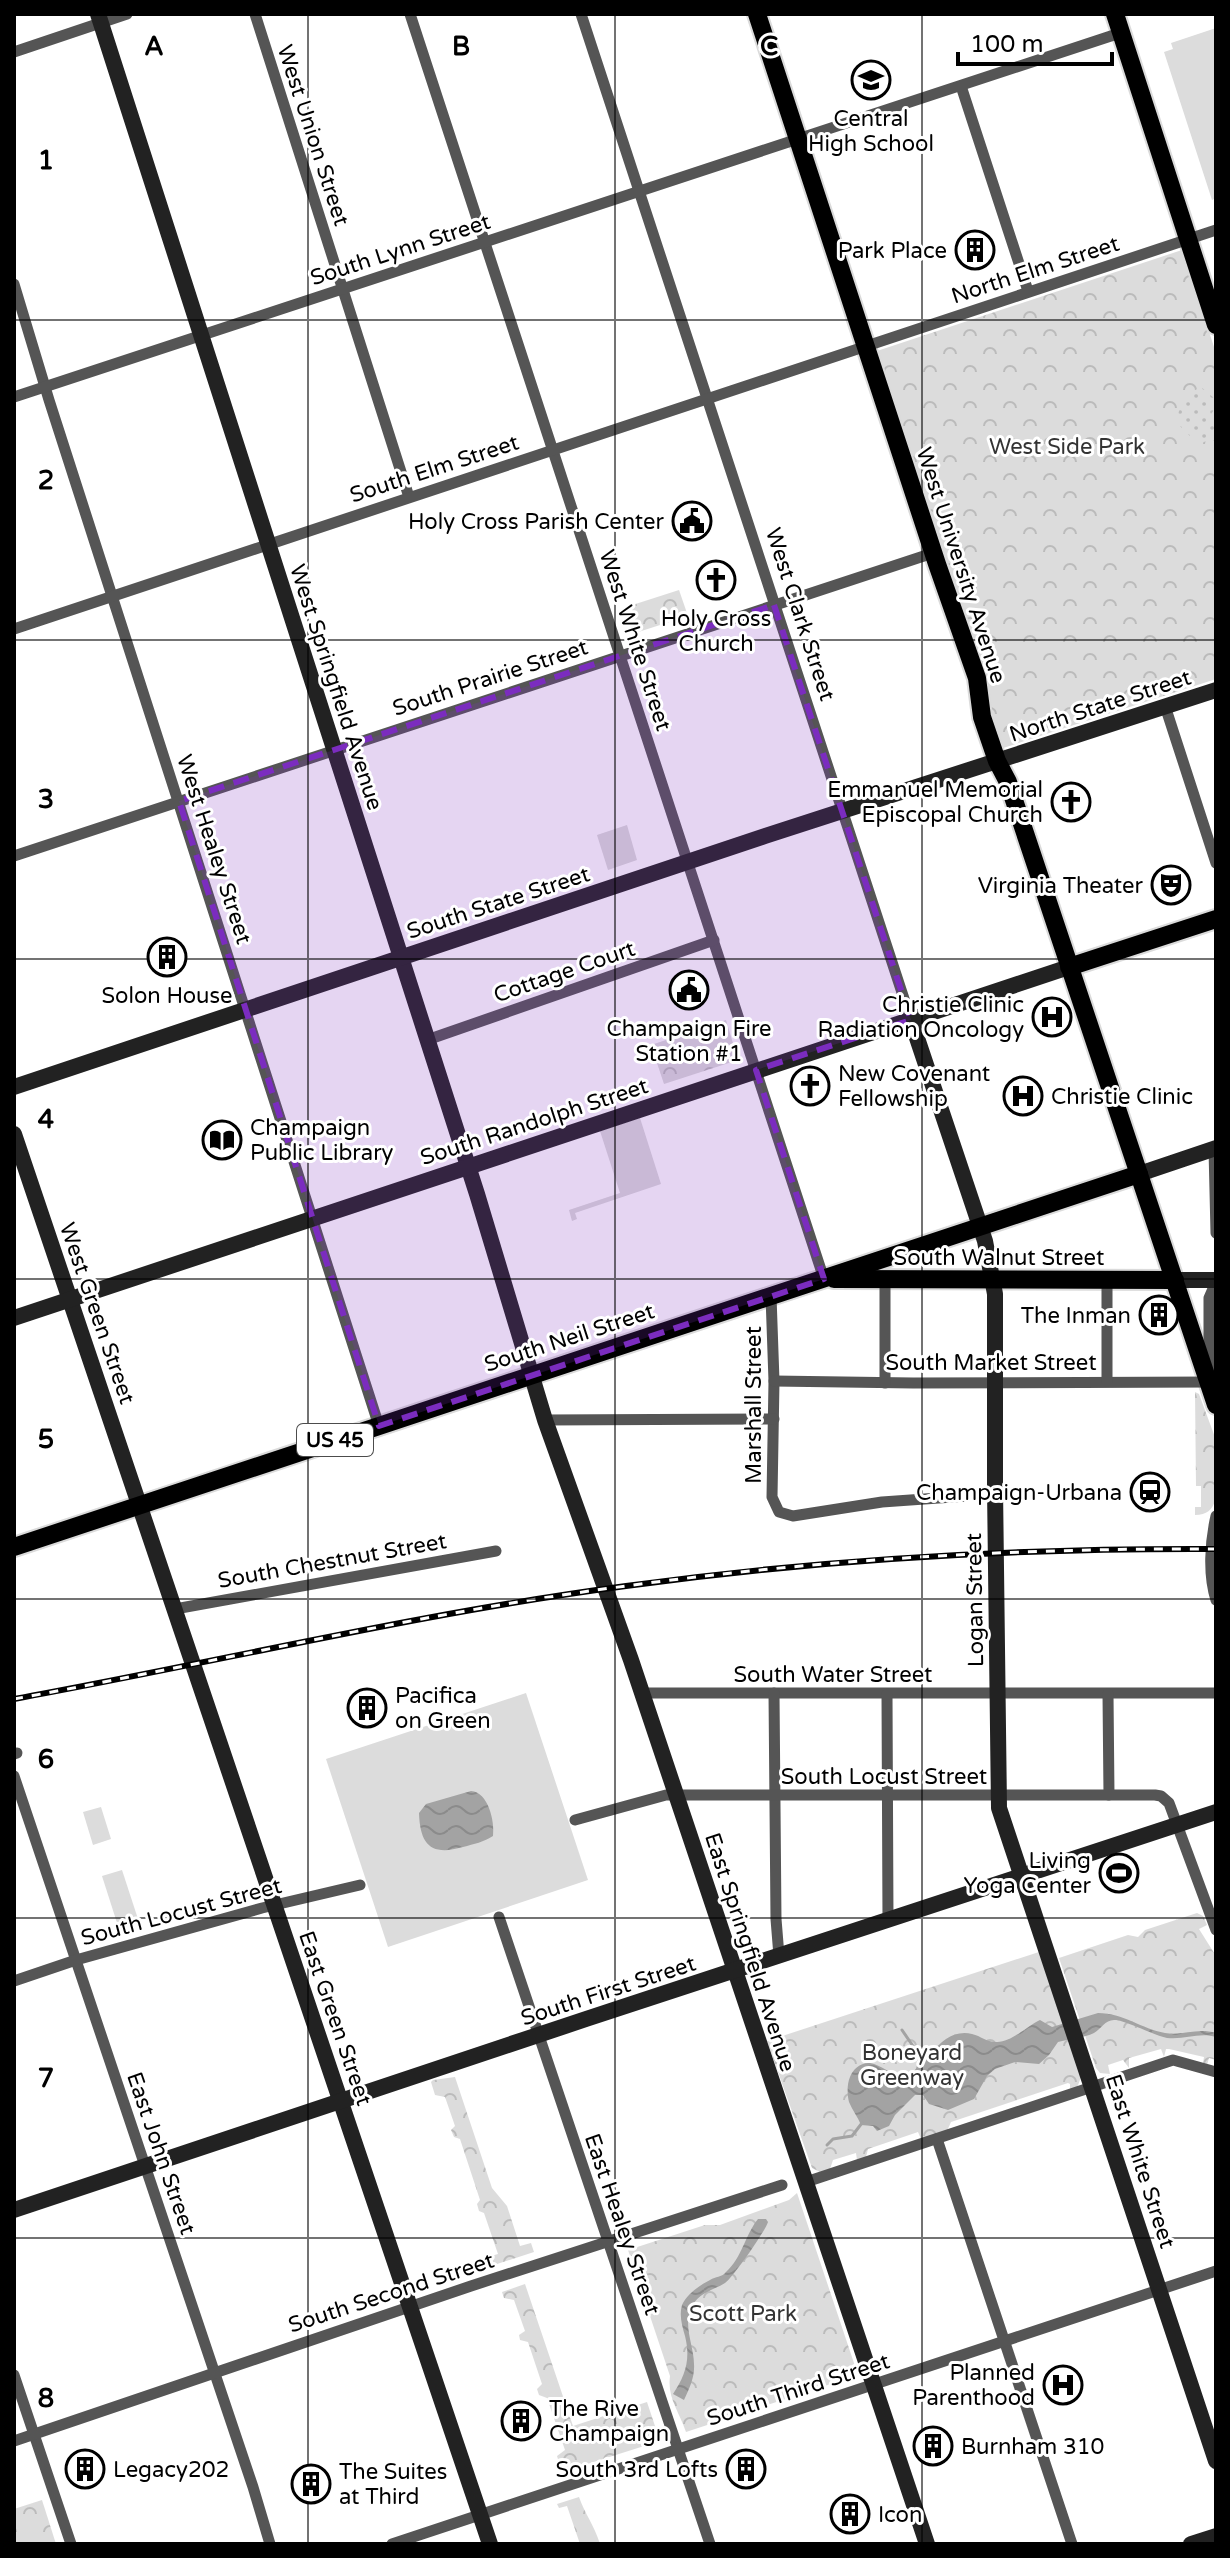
<svg xmlns="http://www.w3.org/2000/svg" width="1230" height="2558" font-family="'Varela Round',sans-serif">
<defs>
<pattern id="park-crowns" width="20" height="18" patternUnits="userSpaceOnUse" patternTransform="scale(2)"><rect width="20" height="18" fill="#dcdcdc"/><path d="M2 6a3 3 0 1 1 6 0M12 15a3 3 0 1 1 6 0" fill="none" stroke="#bbb"/></pattern>
<pattern id="garden-dots" width="8" height="8" patternUnits="userSpaceOnUse" patternTransform="scale(2)"><rect width="8" height="8" fill="#dcdcdc"/><path d="M2 2h.1M6 6h.1" fill="none" stroke="#bbb" stroke-width="1.8" stroke-linecap="round"/></pattern>
<pattern id="water-waves" width="16" height="10" patternUnits="userSpaceOnUse" patternTransform="scale(2)"><rect width="16" height="10" fill="#a3a3a3"/><path d="M0 5q4-4 8 0t8 0" fill="none" stroke="#8b8b8b"/></pattern>
</defs>
<rect width="100%" height="100%" fill="#fff"/>
<!-- grass -->
<g fill="#dcdcdc">
<path d="M1216,28V198L1212,200L1164,52L1173,49L1171,43Z"/>
<path d="M627,825L637,860L608,870L597,835Z"/>
<path d="M640,1118L661,1184L575,1213L577,1219L572,1221L569,1210L620,1193L600,1131Z"/>
<path d="M526,1693L588,1880L388,1947L326,1759Z"/>
<path d="M101,1807L111,1839L93,1845L83,1812Z"/>
<path d="M122,1870L138,1919L118,1926L102,1876Z"/>
</g>
<!-- park -->
<g fill="url(#park-crowns)">
<path d="M1182,250L1216,353V679L1000,749L990,715L983,671L877,351Z"/>
<path d="M679,590L688,616L629,635L620,609Z"/>
<path d="M726,1020L738,1060L664,1084L651,1045Z"/>
<path d="M1195,1392L1199,1394L1216,1440V1499C1212,1510 1207,1515 1195,1515V1507H1201V1486H1196Z"/>
<path d="M1197,1913L1203,1916L1207,1925L1199,1929L1216,1956V2060L1209,2058L1207,2065L1203,2063L1204,2057L1169,2049H1166L1164,2057L1161,2049L1129,2058V2068L1123,2060L1108,2065L1110,2074L1100,2073L1096,2068L1059,1958L1128,1935L1138,1937L1145,1930Z"/>
<path d="M1039,1952L1081,2077L1077,2088L1070,2089V2084L1068,2083L951,2122L947,2131L921,2139L918,2132L868,2149L866,2157L857,2160L856,2153L833,2160L830,2169L820,2172L812,2168L767,2041Z"/>
<path d="M455,2077L492,2188L507,2206L520,2246L531,2243L534,2252L494,2265L491,2256L498,2254L484,2213L479,2211L477,2204L480,2200L460,2139L454,2137L451,2130L455,2126L445,2097L435,2095L431,2082L433,2080Z"/>
<path d="M797,2193L858,2375L686,2432C679,2411 667,2398 670,2376L628,2250L705,2225H720L789,2200Z"/>
<path d="M525,2284L573,2426L647,2402L660,2441L562,2472L557,2456L565,2450L547,2398L539,2395L537,2389L542,2384L528,2342L520,2340L519,2335L525,2331L514,2300L504,2298L502,2292Z"/>
<path d="M579,2497C585,2514 595,2527 600,2544H580L567,2506L559,2508L557,2504Z"/>
<path d="M42,2500L56,2544H14V2509Z"/>
</g>
<!-- garden -->
<path fill="url(#garden-dots)" d="M1201,387L1214,398L1216,407L1209,417L1212,424L1216,425V440L1203,442L1194,440L1180,426L1177,417L1184,396Z"/>
<!-- water -->
<g fill="url(#water-waves)">
<path d="M471,1791C488,1792 495,1821 493,1836C484,1842 474,1844 463,1847C432,1856 420,1846 419,1813L426,1804Z"/>
<path d="M1098,2013C1123,2013 1142,2029 1165,2033C1184,2036 1197,2027 1216,2033V2037C1199,2032 1185,2040 1167,2038C1153,2035 1123,2019 1114,2020C1105,2020 1101,2029 1094,2033C1084,2038 1069,2039 1058,2042L1049,2055L1039,2064L1015,2062L995,2069L987,2076L974,2099L948,2110L929,2104L923,2095H915L895,2115L889,2126L877,2131L873,2126L861,2125C858,2117 852,2110 849,2102C847,2094 847,2084 850,2077C853,2069 861,2062 870,2063C884,2065 898,2083 912,2073C918,2068 918,2064 916,2056L932,2054C941,2040 955,2030 972,2034C981,2036 986,2042 996,2042C1011,2043 1027,2026 1040,2020L1052,2027Z"/>
<path d="M758,2219H766L768,2222C766,2230 732,2279 725,2283C712,2291 697,2293 691,2309C683,2326 694,2346 694,2364C695,2377 689,2389 684,2400L673,2394C685,2376 691,2360 685,2336C682,2326 679,2315 682,2305C687,2294 700,2285 710,2280C716,2276 721,2278 726,2272C742,2258 745,2235 758,2219Z"/>
</g>
<g fill="none" stroke-linecap="round" stroke-linejoin="round">
<!-- stream -->
<g stroke="#a3a3a3" stroke-width="3">
<path d="M902,2030L915,2049"/>
<path d="M827,2145L833,2139L852,2136L862,2123"/>
</g>
<!-- primary casing -->
<g stroke="#dbdbdb" stroke-width="22">
<g id="primary">
<path d="M757,14L937,564L977,678L982,717L997,761L1008,782L1216,1405"/>
<path d="M1115,14L1216,325"/>
<path d="M1069,967L1216,919"/>
<path d="M834,1279L1175,1280"/>
<path d="M14,1547L1139,1174"/>
</g>
</g>
<!-- street -->
<g stroke="#555" stroke-width="11">
<path d="M255,14L409,497"/>
<path d="M410,14L824,1279"/>
<path d="M581,14L911,1020"/>
<path d="M14,52L127,14"/>
<path d="M961,86L1028,291"/>
<path d="M14,284L49,400L379,1426"/>
<path d="M14,397L1120,33"/>
<path d="M14,629L1216,230"/>
<path d="M1165,706L1216,863"/>
<path d="M14,856L933,553"/>
<path d="M427,1040L714,940"/>
<path d="M1214,1149L1216,1233"/>
<path d="M771,1296L774,1381L772,1497L779,1512L793,1516L882,1502L967,1496"/>
<path d="M1209,1369V1298L1216,1282"/>
<path d="M774,1381L913,1383L1213,1382"/>
<path d="M1107,1381V1281"/>
<path d="M885,1383V1281"/>
<path d="M545,1420L774,1419"/>
<path d="M1216,1516C1210,1542 1208,1575 1216,1600"/>
<path d="M175,1609L496,1551"/>
<path d="M642,1693H1216"/>
<path d="M774,1693L776,1919L779,1956"/>
<path d="M887,1694L888,1921"/>
<path d="M1108,1694L1109,1795"/>
<path d="M14,1754L17,1753"/>
<path d="M14,1776L253,2487L270,2544"/>
<path d="M575,1820L666,1795H1155L1161,1796L1169,1803L1216,1930"/>
<path d="M499,1917L710,2544"/>
<path d="M14,1981L76,1960L262,1908L360,1885"/>
<path d="M937,2139L1072,2544"/>
<path d="M806,2182L1173,2060L1216,2072"/>
<path d="M14,2375L71,2544"/>
<path d="M14,2441L471,2286L782,2185"/>
<path d="M392,2544L1216,2271"/>
</g>
<!-- secondary -->
<g stroke="#222" stroke-width="16">
<path d="M98,14L477,1194L545,1420L631,1660L927,2544"/>
<path d="M911,1020L985,1241L995,1294V1488L999,1808L1216,2461"/>
<path d="M14,1087L765,836L1216,690"/>
<path d="M14,1134L490,2544"/>
<path d="M1139,1174L1216,1148"/>
<path d="M1175,1280H1216"/>
<path d="M14,1318L1069,967"/>
<path d="M14,2210L586,2019L1216,1812"/>
<path d="M1191,2544L1216,2536"/>
</g>
<!-- primary -->
<use href="#primary" stroke="#000" stroke-width="18"/>
<!-- rail casing -->
<g stroke="#000" stroke-width="6">
<path id="rail" d="M14,1699C218,1662 420,1613 626,1586C823,1559 1017,1548 1216,1549"/>
</g>
<!-- rail -->
<use href="#rail" stroke="#fff" stroke-width="3" stroke-dasharray="9" stroke-linecap="butt"/>
</g>
<!-- marked area -->
<path fill="#7b2cbf" fill-opacity="0.2" stroke="#7b2cbf" stroke-width="6" stroke-dasharray="16 10" stroke-linejoin="round" d="M774,605L911,1020L756,1070L824,1279L379,1426L179,801Z"/>
<!-- grid -->
<path fill="none" stroke="#000" stroke-width="2" stroke-opacity="0.55" d="M308,14V2544M615,14V2544M922,14V2544M14,320H1216M14,640H1216M14,959H1216M14,1279H1216M14,1599H1216M14,1918H1216M14,2238H1216"/>
<!-- icons -->
<defs>
<g id="school-ring" transform="scale(2)"><circle r="9.5" fill="#fff" stroke="#000" stroke-width="1.5"/><path d="M0-5L7-2L0 1L-7-2ZM-4 1L0 2.5L4 1V4Q0 6-4 4Z" fill="#000"/></g>
<g id="building-ring" transform="scale(2)"><circle r="9.5" fill="#fff" stroke="#000" stroke-width="1.5"/><path d="M-4-6H4V6H1V3H-1V6H-4ZM-2.5-4.3h1.7v1.8h-1.7ZM.8-4.3h1.7v1.8H.8ZM-2.5-1h1.7V.8h-1.7ZM.8-1h1.7V.8H.8Z" fill="#000"/></g>
<g id="civic-ring" transform="scale(2)"><circle r="9.5" fill="#fff" stroke="#000" stroke-width="1.5"/><path d="M-.6-6.5H3V-4.5H.6V-3L4-1V1h2V6H-6V1h2V-1L-.6-3ZM-1.2 2.5V6h2.4V2.5Z" fill="#000"/></g>
<g id="church-ring" transform="scale(2)"><circle r="9.5" fill="#fff" stroke="#000" stroke-width="1.5"/><path d="M-1.2-6h2.4v3.5h3.3v2.4h-3.3V6h-2.4V-.1h-3.3v-2.4h3.3Z" fill="#000"/></g>
<g id="theatre-ring" transform="scale(2)"><circle r="9.5" fill="#fff" stroke="#000" stroke-width="1.5"/><path d="M-5-5.5Q0-4 5-5.5V0Q5 5 0 6Q-5 5-5 0ZM-3.3-2.5H-1v1.5H-3.3ZM1-2.5H3.3v1.5H1ZM-2.8 1Q0 5.5 2.8 1Z" fill="#000"/></g>
<g id="hospital-ring" transform="scale(2)"><circle r="9.5" fill="#fff" stroke="#000" stroke-width="1.5"/><path d="M-5-5h3v3.5h4V-5h3V5h-3V1.5h-4V5h-3Z" fill="#000"/></g>
<g id="library-ring" transform="scale(2)"><circle r="9.5" fill="#fff" stroke="#000" stroke-width="1.5"/><path d="M-6-4Q-3-5.5-.7-3.5V5Q-3 3-6 4ZM6-4Q3-5.5 .7-3.5V5Q3 3 6 4Z" fill="#000"/></g>
<g id="station-ring" transform="scale(2)"><circle r="9.5" fill="#fff" stroke="#000" stroke-width="1.5"/><path d="M-3-6H3Q5-6 5-4V2Q5 4 3 4L4.5 6H3L1.5 4h-3L-3 6H-4.5L-3 4Q-5 4-5 2V-4Q-5-6-3-6ZM-3.5-4v3h7v-3ZM-3.5 1v1.5H-2V1ZM2 1v1.5H3.5V1Z" fill="#000"/></g>
<g id="stadium-ring" transform="scale(2)"><circle r="9.5" fill="#fff" stroke="#000" stroke-width="1.5"/><path d="M0-5a6.5 5 0 1 0 0 10a6.5 5 0 1 0 0-10ZM-3.5-1.8h7v3.6h-7Z" fill="#000"/></g>
</defs>
<g fill-rule="evenodd">
<use href="#school-ring" x="871" y="80"/>
<use href="#building-ring" x="975" y="250"/>
<use href="#civic-ring" x="692" y="521"/>
<use href="#church-ring" x="716" y="580"/>
<use href="#church-ring" x="1071" y="802"/>
<use href="#theatre-ring" x="1171" y="885"/>
<use href="#building-ring" x="167" y="957"/>
<use href="#civic-ring" x="689" y="990"/>
<use href="#hospital-ring" x="1052" y="1017"/>
<use href="#church-ring" x="810" y="1086"/>
<use href="#hospital-ring" x="1023" y="1096"/>
<use href="#library-ring" x="222" y="1140"/>
<use href="#building-ring" x="1159" y="1315"/>
<use href="#station-ring" x="1150" y="1492"/>
<use href="#building-ring" x="367" y="1708"/>
<use href="#stadium-ring" x="1119" y="1873"/>
<use href="#hospital-ring" x="1063" y="2385"/>
<use href="#building-ring" x="521" y="2421"/>
<use href="#building-ring" x="933" y="2446"/>
<use href="#building-ring" x="85" y="2469"/>
<use href="#building-ring" x="746" y="2469"/>
<use href="#building-ring" x="311" y="2484"/>
<use href="#building-ring" x="850" y="2514"/>
</g>
<g text-anchor="middle" stroke-width="6" stroke-linejoin="round" paint-order="stroke">
<!-- shield labels -->
<rect fill="#fff" stroke="#4c4c4c" stroke-width="2" x="297" y="1424" width="76" height="32" rx="6"/>
<g font-size="20" font-weight="bold" fill="#000">
<text x="335" y="1447">US 45</text>
</g>
<!-- poi labels -->
<g font-size="22" fill="#000" stroke="#fff" text-anchor="end">
<text x="871" y="126" text-anchor="middle">Central<tspan x="871" dy="25">High School</tspan></text>
<text x="947" y="258">Park Place</text>
<text x="664" y="529">Holy Cross Parish Center</text>
<text x="716" y="626" text-anchor="middle">Holy Cross<tspan x="716" dy="25">Church</tspan></text>
<text x="1043" y="797">Emmanuel Memorial<tspan x="1043" dy="25">Episcopal Church</tspan></text>
<text x="1143" y="893">Virginia Theater</text>
<text x="167" y="1003" text-anchor="middle">Solon House</text>
<text x="1024" y="1012">Christie Clinic<tspan x="1024" dy="25">Radiation Oncology</tspan></text>
<text x="689" y="1036" text-anchor="middle">Champaign Fire<tspan x="689" dy="25">Station #1</tspan></text>
<text x="838" y="1081" text-anchor="start">New Covenant<tspan x="838" dy="25">Fellowship</tspan></text>
<text x="1051" y="1104" text-anchor="start">Christie Clinic</text>
<text x="250" y="1135" text-anchor="start">Champaign<tspan x="250" dy="25">Public Library</tspan></text>
<text x="1131" y="1323">The Inman</text>
<text x="1122" y="1500">Champaign-Urbana</text>
<text x="395" y="1703" text-anchor="start">Pacifica<tspan x="395" dy="25">on Green</tspan></text>
<text x="1091" y="1868">Living<tspan x="1091" dy="25">Yoga Center</tspan></text>
<text x="1035" y="2380">Planned<tspan x="1035" dy="25">Parenthood</tspan></text>
<text x="549" y="2416" text-anchor="start">The Rive<tspan x="549" dy="25">Champaign</tspan></text>
<text x="961" y="2454" text-anchor="start">Burnham 310</text>
<text x="113" y="2477" text-anchor="start">Legacy202</text>
<text x="718" y="2477">South 3rd Lofts</text>
<text x="339" y="2479" text-anchor="start">The Suites<tspan x="339" dy="25">at Third</tspan></text>
<text x="878" y="2522" text-anchor="start">Icon</text>
</g>
<!-- street labels -->
<g font-size="22" fill="#000" stroke="#fff">
<text transform="translate(314 135) rotate(72)" y="8">West Union Street</text>
<text transform="translate(400 249) rotate(-18)" y="8">South Lynn Street</text>
<text transform="translate(1035 269) rotate(-18)" y="8">North Elm Street</text>
<text transform="translate(434 468) rotate(-18)" y="8">South Elm Street</text>
<text transform="translate(962 565) rotate(72)" y="8">West University Avenue</text>
<text transform="translate(801 614) rotate(72)" y="8">West Clark Street</text>
<text transform="translate(636 640) rotate(72)" y="8">West White Street</text>
<text transform="translate(490 677) rotate(-18)" y="8">South Prairie Street</text>
<text transform="translate(337 687) rotate(72)" y="8">West Springfield Avenue</text>
<text transform="translate(1100 705) rotate(-18)" y="8">North State Street</text>
<text transform="translate(215 849) rotate(72)" y="8">West Healey Street</text>
<text transform="translate(498 902) rotate(-18)" y="8">South State Street</text>
<text transform="translate(564 971) rotate(-19)" y="8">Cottage Court</text>
<text transform="translate(534 1121) rotate(-18)" y="8">South Randolph Street</text>
<text x="999" y="1265">South Walnut Street</text>
<text transform="translate(98 1313) rotate(71)" y="8">West Green Street</text>
<text transform="translate(569 1337) rotate(-18)" y="8">South Neil Street</text>
<text x="991" y="1370">South Market Street</text>
<text transform="translate(753 1405) rotate(-90)" y="8">Marshall Street</text>
<text transform="translate(332 1560) rotate(-10)" y="8">South Chestnut Street</text>
<text transform="translate(974 1600) rotate(-91)" y="8">Logan Street</text>
<text x="833" y="1682">South Water Street</text>
<text x="884" y="1784">South Locust Street</text>
<text transform="translate(181 1911) rotate(-15)" y="8">South Locust Street</text>
<text transform="translate(751 1952) rotate(72)" y="8">East Springfield Avenue</text>
<text transform="translate(608 1990) rotate(-18)" y="8">South First Street</text>
<text transform="translate(336 2018) rotate(71)" y="8">East Green Street</text>
<text transform="translate(162 2153) rotate(71)" y="8">East John Street</text>
<text transform="translate(1141 2161) rotate(72)" y="8">East White Street</text>
<text transform="translate(623 2224) rotate(71)" y="8">East Healey Street</text>
<text transform="translate(391 2292) rotate(-18)" y="8">South Second Street</text>
<text transform="translate(798 2389) rotate(-18)" y="8">South Third Street</text>
</g>
<!-- park labels -->
<g font-size="22" fill="#333" stroke="#fff">
<text x="1067" y="454">West Side Park</text>
<text x="912" y="2060">Boneyard<tspan x="912" dy="25">Greenway</tspan></text>
<text x="743" y="2321">Scott Park</text>
</g>
</g>
<g font-size="26" text-anchor="middle" font-weight="bold" fill="#000" stroke="#fff" stroke-width="6" stroke-linejoin="round" paint-order="stroke">
<text x="154" y="55">A</text>
<text x="461" y="55">B</text>
<text x="769" y="55">C</text>
<text x="46" y="169">1</text>
<text x="46" y="489">2</text>
<text x="46" y="808">3</text>
<text x="46" y="1128">4</text>
<text x="46" y="1448">5</text>
<text x="46" y="1768">6</text>
<text x="46" y="2087">7</text>
<text x="46" y="2407">8</text>
</g>
<!-- border -->
<rect width="1230" height="2558" fill="none" stroke="#000000" stroke-width="32"/>
<!-- scale -->
<path d="M958 52v12h154v-12" fill="none" stroke="#000000" stroke-width="4"/>
<text x="970" y="52" font-size="24" fill="#000000" stroke="#ffffff" stroke-width="6" paint-order="stroke">100 m</text>
</svg>
